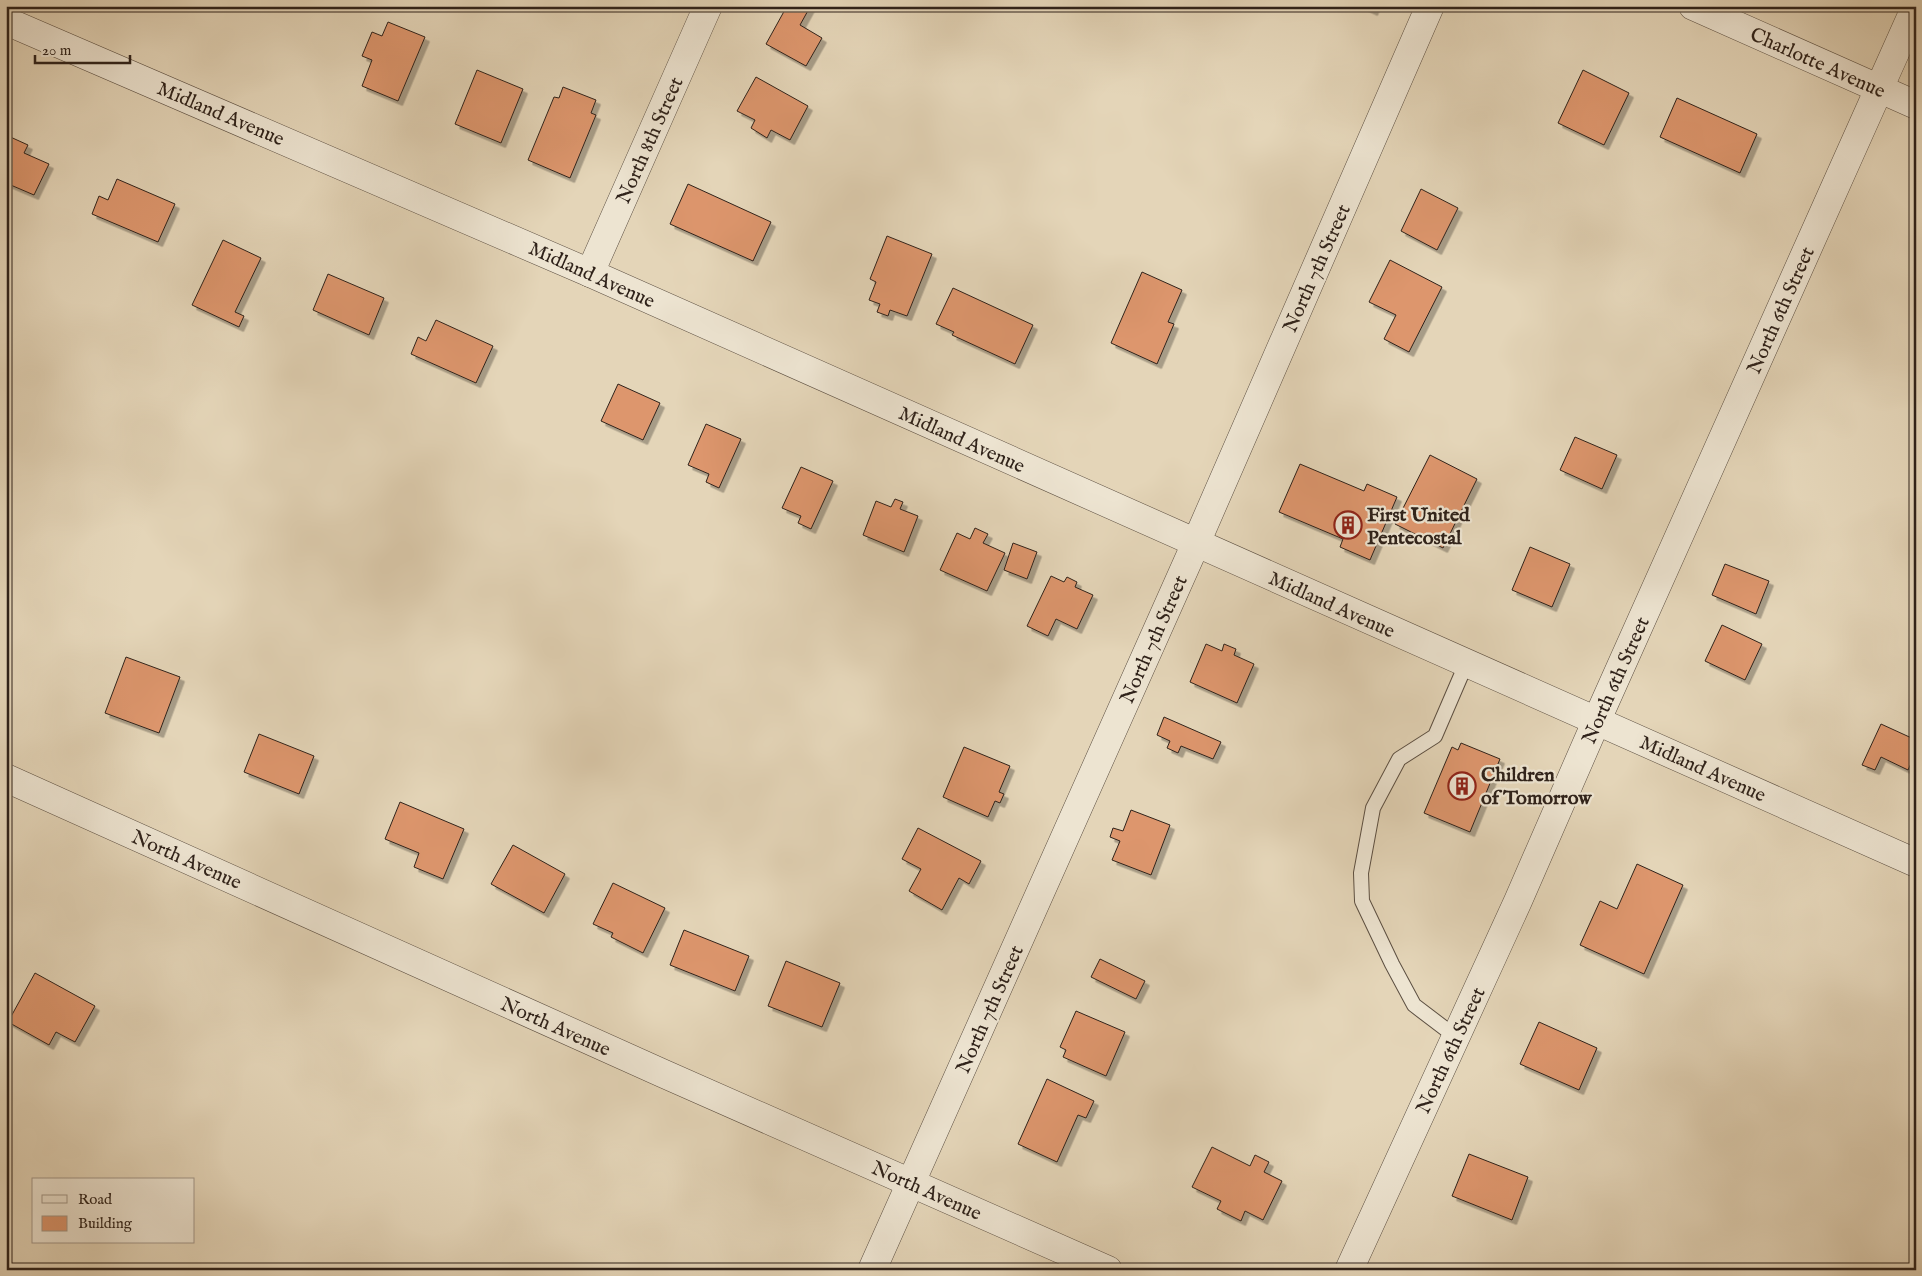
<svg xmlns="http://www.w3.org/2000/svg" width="1922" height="1276" font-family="'IM FELL English',serif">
<defs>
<filter id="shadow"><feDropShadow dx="4.5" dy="4.5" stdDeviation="0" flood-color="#0004"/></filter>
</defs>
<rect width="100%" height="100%" fill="#e4d5b8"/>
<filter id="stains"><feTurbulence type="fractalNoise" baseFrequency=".004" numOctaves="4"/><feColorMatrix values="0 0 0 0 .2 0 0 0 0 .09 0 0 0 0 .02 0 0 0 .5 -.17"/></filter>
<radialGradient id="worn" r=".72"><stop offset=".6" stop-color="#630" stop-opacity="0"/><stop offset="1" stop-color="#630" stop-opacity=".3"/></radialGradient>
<!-- building -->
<g fill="#dd966d" stroke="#2f221a" filter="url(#shadow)">
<path d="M787,6L810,7L800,25L822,38L806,66L766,44Z"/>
<path d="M1362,6H1375L1373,11Z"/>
<path d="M388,22L425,37L398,101L362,86L372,60L362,56L372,32L382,36Z"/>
<path d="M477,70L523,89L501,143L455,124Z"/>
<path d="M1583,70L1629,93L1604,145L1558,123Z"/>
<path d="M756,77L808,106L790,140L771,130L767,138L751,128L755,120L737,111Z"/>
<path d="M563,87L596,100L591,113L596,115L570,178L528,160L554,97L559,98Z"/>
<path d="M1677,98L1757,134L1740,173L1660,137Z"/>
<path d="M6,135L28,145L24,153L49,164L34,195L6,183Z"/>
<path d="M117,179L175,204L158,242L92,214L99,196L108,200Z"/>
<path d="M688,184L771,222L753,261L670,224Z"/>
<path d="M1421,189L1458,208L1437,250L1401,231Z"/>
<path d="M887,236L932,254L907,316L890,310L888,316L877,312L880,304L869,300L876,282L870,279Z"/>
<path d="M223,240L261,258L235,312L244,316L239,327L192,305Z"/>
<path d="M1390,260L1442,287L1409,352L1384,339L1396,315L1369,302Z"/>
<path d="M1142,272L1182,290L1168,322L1174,324L1157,364L1111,343Z"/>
<path d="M328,274L384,298L369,335L313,310Z"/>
<path d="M953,288L1033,325L1015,364L952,335L954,332L936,324Z"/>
<path d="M436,320L493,346L476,383L411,354L418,337L426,341Z"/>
<path d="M618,384L660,403L643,440L601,421Z"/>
<path d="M706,424L741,439L719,488L706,482L709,474L688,465Z"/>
<path d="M1575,437L1617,455L1602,489L1560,470Z"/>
<path d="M1430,455L1477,479L1443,548L1395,524Z"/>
<path d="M1300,464L1364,491L1367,484L1397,497L1370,560L1340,547L1343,539L1279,512Z"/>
<path d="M801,467L833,481L811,529L798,523L801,516L782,508Z"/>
<path d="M895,499L903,502L900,509L918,516L904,552L863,535L876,501L891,507Z"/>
<path d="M975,528L988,534L983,543L1005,553L987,591L940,570L957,533L970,539Z"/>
<path d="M1013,543L1037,552L1027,579L1004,570Z"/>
<path d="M1530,547L1570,564L1552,607L1512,590Z"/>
<path d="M1725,564L1769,581L1756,614L1712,595Z"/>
<path d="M1051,576L1064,582L1067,577L1077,582L1075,587L1093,595L1077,629L1056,619L1048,636L1027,626Z"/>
<path d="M1722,625L1762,644L1745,680L1705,661Z"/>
<path d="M1206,644L1222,651L1224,644L1236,649L1234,655L1254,664L1237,703L1190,682Z"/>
<path d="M126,657L180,677L159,733L105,713Z"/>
<path d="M1164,717L1221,742L1213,759L1181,746L1178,753L1167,748L1170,741L1157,735Z"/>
<path d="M1881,724L1916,740V753L1908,770L1881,757L1875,770L1862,765Z"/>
<path d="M259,734L314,756L299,794L244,772Z"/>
<path d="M1461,743L1500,759L1470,832L1424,813L1452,747L1458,750Z"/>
<path d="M964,747L1010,766L999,792L1004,794L1000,803L995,801L988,817L943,797Z"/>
<path d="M400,802L464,829L443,879L414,867L419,853L385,839Z"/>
<path d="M1131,810L1170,825L1151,875L1112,860L1120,841L1110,837L1113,828L1123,831Z"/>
<path d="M918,828L981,861L969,884L959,878L942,910L909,891L921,869L902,859Z"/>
<path d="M513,845L565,874L544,913L491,884Z"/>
<path d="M1637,864L1683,885L1644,974L1580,945L1600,901L1617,909Z"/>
<path d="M613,883L665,908L643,953L611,937L613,933L593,924Z"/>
<path d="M684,930L749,956L735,991L670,965Z"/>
<path d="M1100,959L1145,981L1136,999L1091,977Z"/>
<path d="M786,961L840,983L822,1027L768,1006Z"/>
<path d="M35,973L95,1006L75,1042L56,1032L49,1045L8,1022Z"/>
<path d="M1076,1011L1125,1032L1106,1076L1063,1057L1066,1050L1060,1047Z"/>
<path d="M1539,1022L1597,1048L1579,1090L1520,1064Z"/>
<path d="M1047,1079L1094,1101L1086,1118L1078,1115L1057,1162L1018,1144Z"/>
<path d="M1212,1147L1250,1166L1255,1155L1269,1162L1264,1172L1282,1181L1263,1220L1245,1211L1241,1221L1217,1209L1221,1201L1192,1187Z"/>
<path d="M1469,1154L1528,1177L1512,1220L1452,1196Z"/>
</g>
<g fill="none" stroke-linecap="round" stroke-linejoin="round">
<!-- service casing -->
<g stroke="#5c4f42" stroke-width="16">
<path id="service" d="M1456,1037L1414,1005L1392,964L1362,901L1361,873L1373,808L1399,759L1435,736L1466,664"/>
</g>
<!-- minor casing -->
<g stroke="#5c4f42" stroke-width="29">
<g id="minor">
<path d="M6,21L590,273L1916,863"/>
<path d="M590,273L708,6"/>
<path d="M6,778L662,1073L1108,1270"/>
<path d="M1349,1270L1518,901L1596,722L1916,6"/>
</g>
</g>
<!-- tertiary casing -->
<g stroke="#5c4f42" stroke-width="29">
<g id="tertiary">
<path d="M1693,6L1916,105"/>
<path d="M872,1270L1196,543L1430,6"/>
</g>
</g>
<!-- service -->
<use href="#service" stroke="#ede4d1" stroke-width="14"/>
<!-- minor -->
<use href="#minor" stroke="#ede4d1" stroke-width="28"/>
<!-- tertiary -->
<use href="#tertiary" stroke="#ede4d1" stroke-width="28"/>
</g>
<!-- icons -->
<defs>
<g id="building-ring" transform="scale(1.4375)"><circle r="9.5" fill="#ede4d1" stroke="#8f2418" stroke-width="1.5"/><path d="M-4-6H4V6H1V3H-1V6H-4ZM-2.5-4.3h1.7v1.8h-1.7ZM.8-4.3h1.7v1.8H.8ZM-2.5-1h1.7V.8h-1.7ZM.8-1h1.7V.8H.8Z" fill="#8f2418"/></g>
</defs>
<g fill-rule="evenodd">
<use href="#building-ring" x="1348" y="525"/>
<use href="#building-ring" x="1462" y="786"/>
</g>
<g text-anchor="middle" stroke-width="4.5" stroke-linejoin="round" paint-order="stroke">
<!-- street labels -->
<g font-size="20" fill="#2f221a" stroke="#ede4d1">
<text transform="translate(1818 62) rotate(24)" y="7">Charlotte Avenue</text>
<text transform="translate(221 113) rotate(23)" y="7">Midland Avenue</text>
<text transform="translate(649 140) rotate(-66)" y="7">North 8th Street</text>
<text transform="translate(1316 268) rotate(-66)" y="7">North 7th Street</text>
<text transform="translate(592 274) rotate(24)" y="7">Midland Avenue</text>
<text transform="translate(1780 310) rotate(-66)" y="7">North 6th Street</text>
<text transform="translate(962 439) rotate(24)" y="7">Midland Avenue</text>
<text transform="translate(1332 604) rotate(24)" y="7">Midland Avenue</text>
<text transform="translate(1153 639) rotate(-66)" y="7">North 7th Street</text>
<text transform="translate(1615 680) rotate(-66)" y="7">North 6th Street</text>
<text transform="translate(1703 768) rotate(24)" y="7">Midland Avenue</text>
<text transform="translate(187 859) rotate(24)" y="7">North Avenue</text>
<text transform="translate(989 1009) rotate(-66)" y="7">North 7th Street</text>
<text transform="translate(556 1026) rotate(24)" y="7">North Avenue</text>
<text transform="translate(1450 1050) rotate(-65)" y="7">North 6th Street</text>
<text transform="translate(927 1190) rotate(24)" y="7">North Avenue</text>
</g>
<!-- poi labels -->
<g font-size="20" font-weight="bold" fill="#2f221a" stroke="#ede4d1" text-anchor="start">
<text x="1367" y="521">First United<tspan x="1367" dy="23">Pentecostal</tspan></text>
<text x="1481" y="781">Children<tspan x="1481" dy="23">of Tomorrow</tspan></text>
</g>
</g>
<!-- margin -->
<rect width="1922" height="1276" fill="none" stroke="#e4d5b8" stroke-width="25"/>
<rect x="8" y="8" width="1907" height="1261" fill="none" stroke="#2f221a" stroke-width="2.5"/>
<rect x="12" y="12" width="1897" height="1251" fill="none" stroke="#2f221a"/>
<!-- legend -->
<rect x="32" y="1178" width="162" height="65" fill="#ede4d1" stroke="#a19688"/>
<rect x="42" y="1195" width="25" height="8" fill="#ede4d1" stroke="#a19688"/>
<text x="78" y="1204" font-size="15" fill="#2f221a">Road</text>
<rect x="42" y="1216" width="25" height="15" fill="#dd966d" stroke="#a19688"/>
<text x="78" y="1228" font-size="15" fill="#2f221a">Building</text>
<!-- scale -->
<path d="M35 55v8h95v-8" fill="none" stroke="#2f221a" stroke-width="2.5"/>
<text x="42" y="55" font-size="15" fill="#2f221a" stroke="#ede4d1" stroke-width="4" paint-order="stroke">20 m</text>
<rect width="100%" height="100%" filter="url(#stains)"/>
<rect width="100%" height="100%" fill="url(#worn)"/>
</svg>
